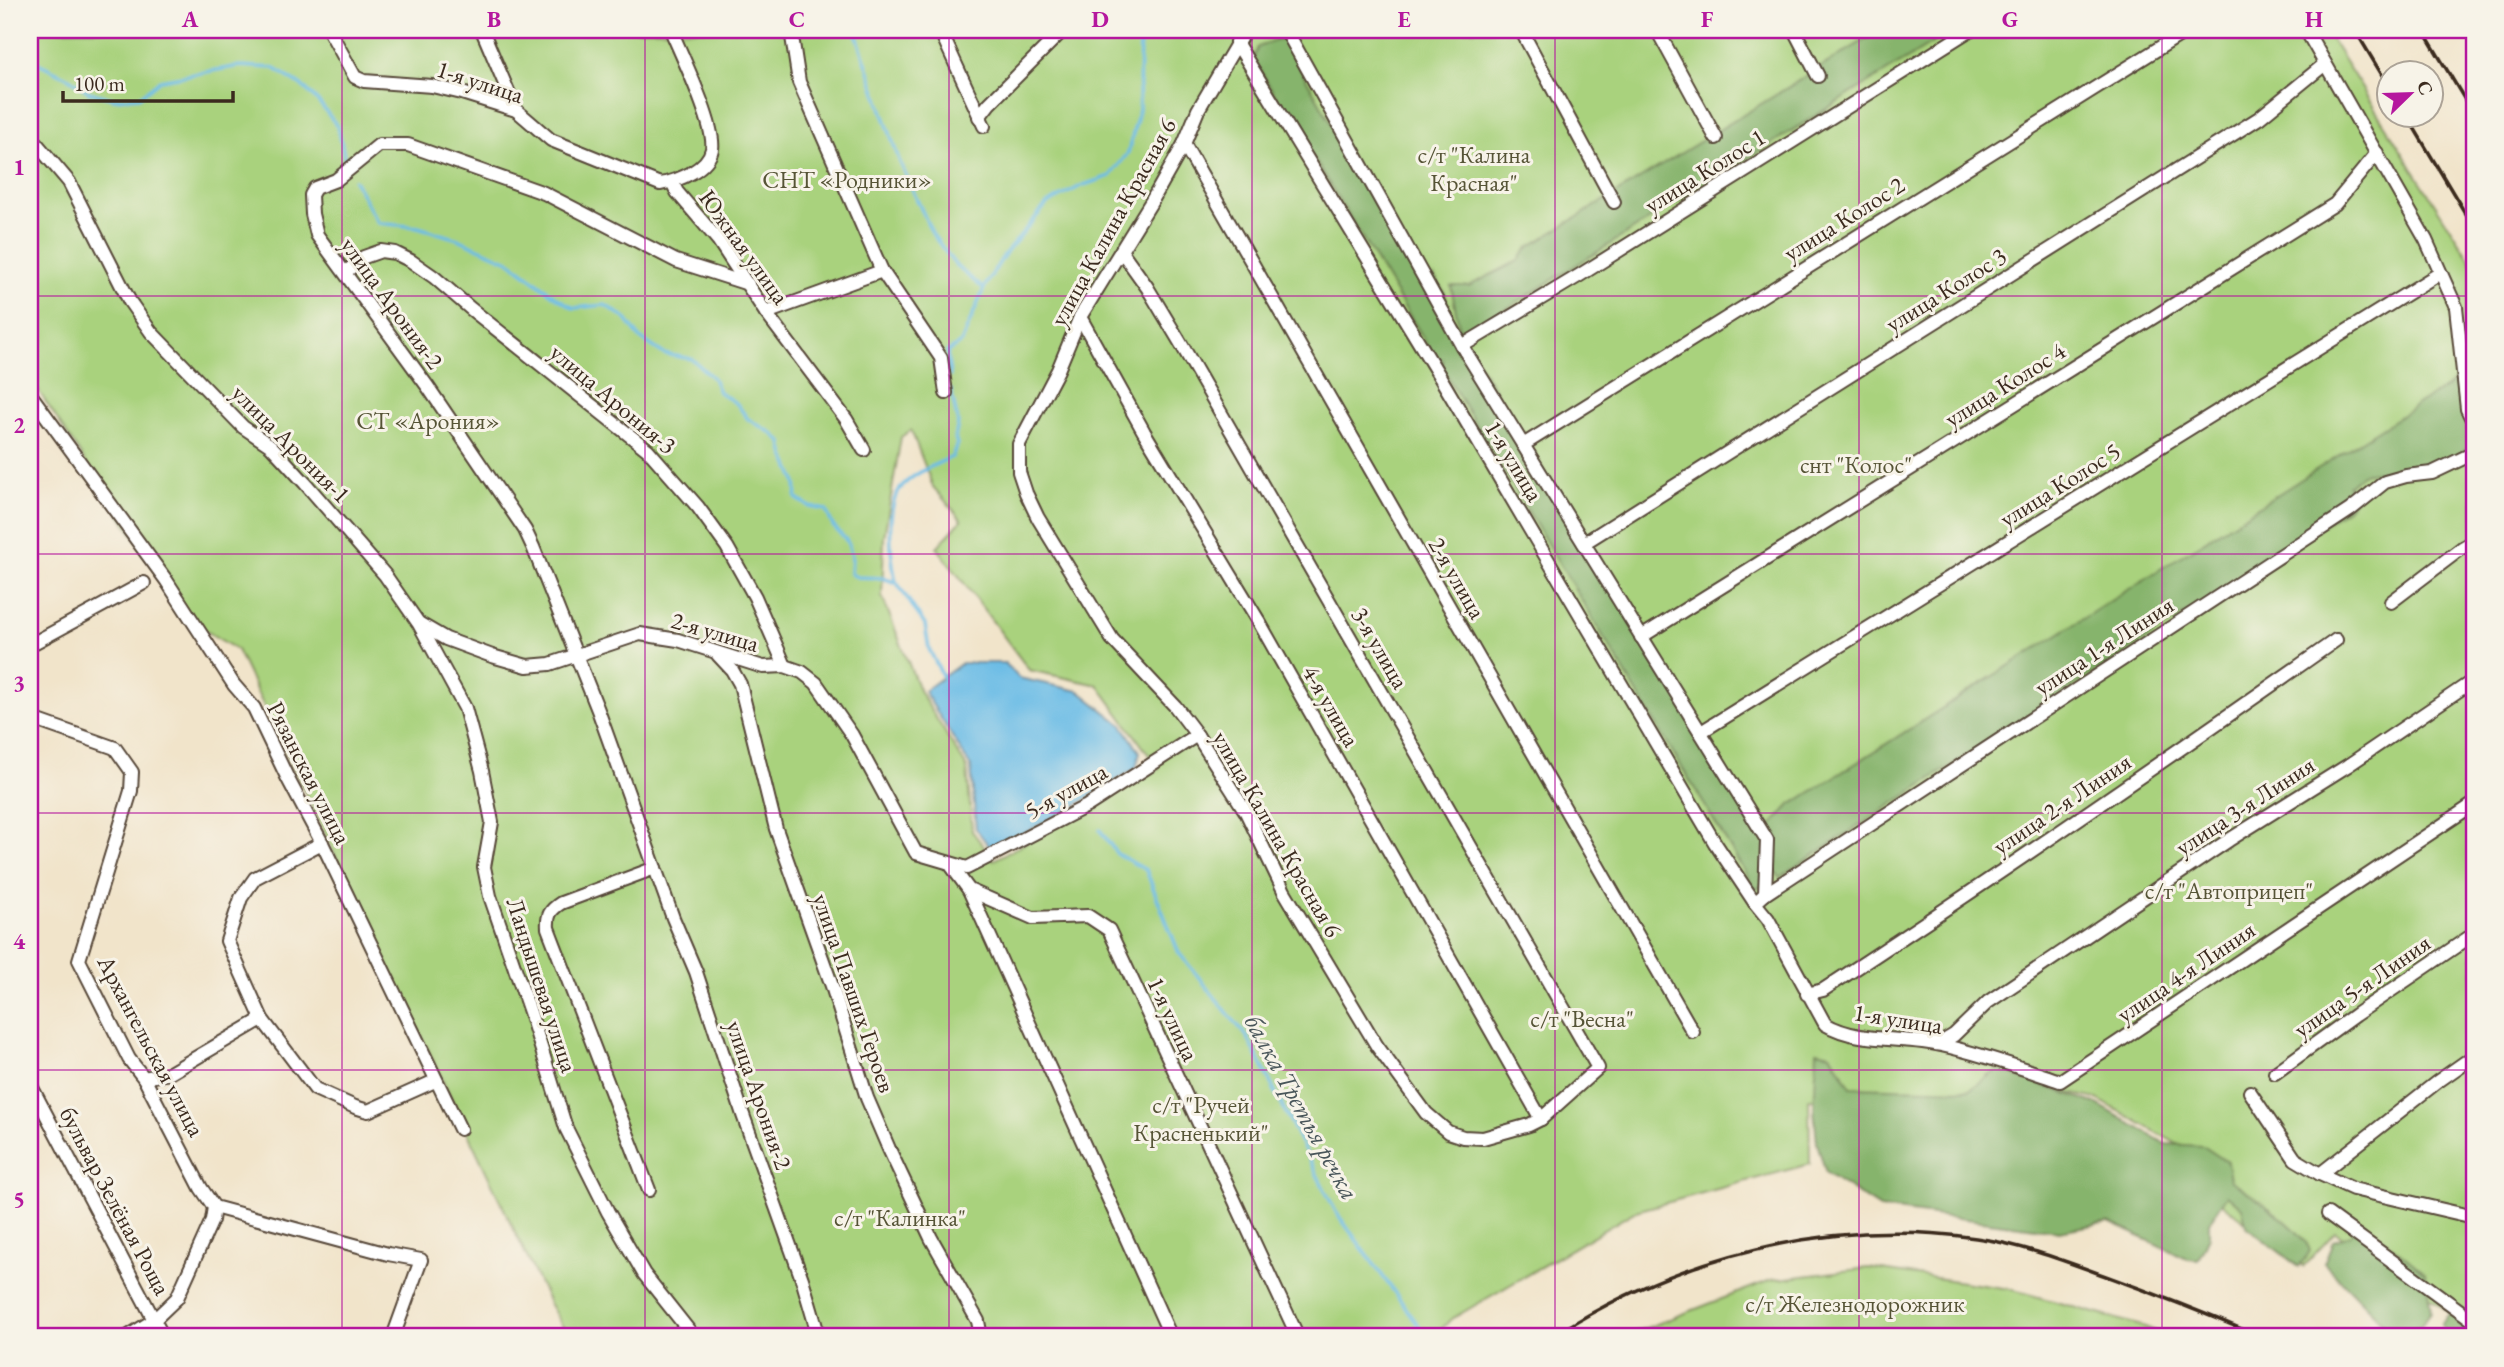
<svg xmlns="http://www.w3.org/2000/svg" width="2504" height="1367" font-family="'EB Garamond',serif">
<rect width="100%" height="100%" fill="#f7f3e8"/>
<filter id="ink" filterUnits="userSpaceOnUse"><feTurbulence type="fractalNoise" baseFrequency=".0143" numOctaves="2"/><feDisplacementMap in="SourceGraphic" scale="14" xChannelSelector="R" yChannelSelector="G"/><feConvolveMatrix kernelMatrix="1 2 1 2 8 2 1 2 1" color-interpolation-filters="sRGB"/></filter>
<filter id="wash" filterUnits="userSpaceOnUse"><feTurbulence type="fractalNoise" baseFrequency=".00686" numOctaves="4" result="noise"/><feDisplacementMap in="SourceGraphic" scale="28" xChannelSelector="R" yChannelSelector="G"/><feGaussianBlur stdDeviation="1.57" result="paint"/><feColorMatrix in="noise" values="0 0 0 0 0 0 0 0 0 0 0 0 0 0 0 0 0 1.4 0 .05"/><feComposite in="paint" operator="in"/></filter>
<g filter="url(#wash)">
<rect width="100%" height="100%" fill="#f1e4ca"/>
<!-- green -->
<g fill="#a9d27d" stroke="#727e4e" stroke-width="2" fill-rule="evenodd">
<path d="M30,30H2325L2474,266V1329L2335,1232L2303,1267L2221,1203L2204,1159L2097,1099L1987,1075L1981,1108L1809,1099L1810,1164L1636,1211L1450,1320L1434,1337H569L549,1303L237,650L190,621L30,378ZM911,430L933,487L962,520L937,547L1029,670L1098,685L1159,769L994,860L972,831L967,768L920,692L882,596L884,537L901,437Z"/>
<path d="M1868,1268L2010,1289L2145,1327L2170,1337H1623L1771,1280Z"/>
</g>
<!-- forest -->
<g fill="#86b46c" stroke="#606f45" stroke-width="2">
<path d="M1881,30H1953L1469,332H1460L1451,286H1469L1518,261L1529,247Z"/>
<path d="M1283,38L1418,277L1430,281L1434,276L1445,294L1452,319L1756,826L1770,827L1789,806L2460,378H2474V445L2455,456L2414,467L2362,474L2348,486L2356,498L2347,509L1780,877L1770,866L1761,887L1755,889L1442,368L1443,360L1438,362L1253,59L1258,47Z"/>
<path d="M1817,1051L1831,1054L1851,1087L1969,1090L1997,1070L2097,1104L2166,1144L2203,1146L2227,1162L2230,1180C2249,1194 2304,1229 2310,1251L2299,1267L2247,1227L2242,1208L2227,1195L2209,1222V1236L2198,1260L2188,1259L2109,1222L2059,1231L1880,1208L1826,1173L1817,1143L1814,1109Z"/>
<path d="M2362,1222L2425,1273L2431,1312L2420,1327L2395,1336L2324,1263L2333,1241L2349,1235Z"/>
<path d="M2454,1307L2474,1316V1337H2448L2441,1325Z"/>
</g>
<!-- water -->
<path fill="#6bbce6" stroke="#537382" stroke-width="2" d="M962,663H1005L1019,678L1079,691L1122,725L1140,752L1136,768L1072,808L992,850L976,829L971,767L924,691Z"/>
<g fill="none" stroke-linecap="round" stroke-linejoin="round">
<!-- stream -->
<g stroke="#6bbce6" stroke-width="3.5">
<path d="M855,30L899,160L933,235L956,266L984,289"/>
<path d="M30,59L69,78L89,92L114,99L139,97L160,80L240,66L274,68L306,89L321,105L338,127L345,160"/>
<path d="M354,180L378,223L418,227L458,239L509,261L556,297L574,308L605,305L625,318L640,338L664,354L692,359L713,378L719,392L737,404L748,419L772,433L782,442C784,465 800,475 796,498L810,507L826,510L833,526L847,541L852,556L851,574L857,577L883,578L897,583L925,625L929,649L943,677L947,679"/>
<path d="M950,376L947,352L961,343L985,286L1004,255L1047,204L1081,186L1110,176L1128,153L1139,110L1140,30"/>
<path d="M896,582C891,559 885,508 900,489C912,473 935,465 952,457L957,444L955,438L958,423L951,390"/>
<path d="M1100,830L1117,854L1146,870L1179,953L1248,1038L1336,1212L1427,1337"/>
</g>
</g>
</g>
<g filter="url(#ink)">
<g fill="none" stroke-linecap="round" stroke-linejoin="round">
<!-- minor casing -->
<g stroke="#564638" stroke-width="16">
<g id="minor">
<path d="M329,30L355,77L364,81L432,86L462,93L516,110L551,140L660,184C678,181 708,169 712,149C716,126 681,54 671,30"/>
<path d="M482,30L516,110"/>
<path d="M791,30L799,82L882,271L941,358L946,393"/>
<path d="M940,30L984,126"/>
<path d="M1286,30L1462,346L1767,840L1765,894L1755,903L1768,919L1825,1024C1859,1044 1904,1036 1941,1045C1982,1054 2021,1068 2060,1081L2474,804"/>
<path d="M1521,30L1614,202"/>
<path d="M1657,30L1716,138"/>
<path d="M1794,30L1818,76"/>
<path d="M2306,30L2426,240L2456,307L2467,409L2474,423"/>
<path d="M1236,42L1437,372L1715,843L1755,903"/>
<path d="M979,117L989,104L1063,30"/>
<path d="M30,136L69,182L130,302L151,332L243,427L271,446L305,483L385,575L419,624L465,708L482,771L492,822L484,867L490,896L530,1012L566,1128L608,1212L644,1274L694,1337"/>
<path d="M1184,144L1693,1032"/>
<path d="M672,182L677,192L718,240L766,313L846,419L864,450"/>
<path d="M1122,252L1147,287L1180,342L1598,1068L1541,1119L1529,1125L1483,1138L1463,1137L1448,1132L1426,1113L1377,1046L1284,891L1246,812L1197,735L1175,706L1112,639L1038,518L1026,493L1019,472V444L1058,370L1080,317L1153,199L1184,144L1198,110L1245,30"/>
<path d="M346,272L364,257L381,251L395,253L411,261L434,277L471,309L648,450L698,507L727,547L755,597L785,666"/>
<path d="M748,284L676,261L544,193L408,145H379L336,180L315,188L311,195L312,214L317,235L428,387L525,530L533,547L598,710L673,918L696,972L743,1115L802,1279L819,1337"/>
<path d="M766,313L882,271"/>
<path d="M1080,317L1144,432L1258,620L1541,1119"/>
<path d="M1462,346L1580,275L1970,30"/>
<path d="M30,394L166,580L234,685L254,708L288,779L322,843L460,1129"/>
<path d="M1523,445L2188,30"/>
<path d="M1584,543L2259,118L2325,64"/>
<path d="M2391,602L2462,548L2474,541"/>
<path d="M420,624L446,639L492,656L527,666L550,664L640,634L678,640L763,667L785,666L802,672L816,683L852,735L916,853L967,868L1087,806L1197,735"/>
<path d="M1641,637L2335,204L2377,153"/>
<path d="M30,645L144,583"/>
<path d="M718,655L732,670L740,684L776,829L832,986L867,1098L889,1149L931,1238L978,1321L981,1337"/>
<path d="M30,718L115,748L132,772L131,791L79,960L129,1059L144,1078L201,1188L214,1207L388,1254L421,1260L393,1337"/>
<path d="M1701,732L2440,273"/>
<path d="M322,843L255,878L241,898L227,941L262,1019L315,1089L355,1107L368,1111L435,1081"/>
<path d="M950,864L969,890L1171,1337"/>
<path d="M969,890L1033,918L1088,916L1109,930L1298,1337"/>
<path d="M1765,894L2350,510L2385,482L2406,476L2432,473L2474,453"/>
<path d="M1807,994L1823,990C1996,877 2167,759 2336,640"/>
<path d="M1939,1044L1954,1035L1988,1002L2229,840L2347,766L2474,680"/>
<path d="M2275,1073L2355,1015L2474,934"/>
<path d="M144,1078L170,1073L262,1019"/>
<path d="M30,1084L163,1337"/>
<path d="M2250,1092L2295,1159L2320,1174L2353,1189L2474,1217"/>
<path d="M2320,1174L2437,1082L2474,1056"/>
<path d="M649,1190L548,928C547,915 550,910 561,903L655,868"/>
<path d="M2328,1214L2474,1321"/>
<path d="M127,1337L154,1320L177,1298L212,1220L214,1207"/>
</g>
</g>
<!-- minor -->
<use href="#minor" stroke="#fff" stroke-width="12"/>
<!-- rail -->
<g stroke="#3b2a1e" stroke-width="3.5">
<path d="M2355,30L2388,85"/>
<path d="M2423,30L2474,115"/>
<path d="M2407,116L2474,228"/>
<path d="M1552,1337C1677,1256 1829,1217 1976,1238C2020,1244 2062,1260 2103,1275C2156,1294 2209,1315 2261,1337"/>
</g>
</g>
</g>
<!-- grid -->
<path fill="none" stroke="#b5179e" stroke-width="2" stroke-opacity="0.55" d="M342,30V1337M645,30V1337M949,30V1337M1252,30V1337M1555,30V1337M1859,30V1337M2162,30V1337M30,296H2474M30,554H2474M30,813H2474M30,1070H2474"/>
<g text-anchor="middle" stroke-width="6" stroke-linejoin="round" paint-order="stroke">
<!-- street labels -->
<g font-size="24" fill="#3b2a1e" stroke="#f7f3e8">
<text transform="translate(480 82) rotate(18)" y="8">1-я улица</text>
<text transform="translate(1705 171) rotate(-32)" y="8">улица Колос 1</text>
<text transform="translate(1844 219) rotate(-32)" y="8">улица Колос 2</text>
<text transform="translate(1113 222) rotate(-61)" y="8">улица Калина Красная 6</text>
<text transform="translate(744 247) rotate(54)" y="8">Южная улица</text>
<text transform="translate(1946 290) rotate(-32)" y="8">улица Колос 3</text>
<text transform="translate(392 303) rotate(54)" y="8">улица Арония-2</text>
<text transform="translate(2005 385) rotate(-32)" y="8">улица Колос 4</text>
<text transform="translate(613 399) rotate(40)" y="8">улица Арония-3</text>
<text transform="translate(291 444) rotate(45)" y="8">улица Арония-1</text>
<text transform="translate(1514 461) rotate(59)" y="8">1-я улица</text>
<text transform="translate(2060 485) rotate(-32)" y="8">улица Колос 5</text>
<text transform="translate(1457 578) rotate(60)" y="8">2-я улица</text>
<text transform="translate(715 632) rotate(16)" y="8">2-я улица</text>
<text transform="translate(2104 646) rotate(-33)" y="8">улица 1-я Линия</text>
<text transform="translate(1380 648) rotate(60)" y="8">3-я улица</text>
<text transform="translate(1331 706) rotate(60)" y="8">4-я улица</text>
<text transform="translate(309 773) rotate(63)" y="8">Рязанская улица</text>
<text transform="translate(1066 791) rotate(-29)" y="8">5-я улица</text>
<text transform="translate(2062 804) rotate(-34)" y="8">улица 2-я Линия</text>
<text transform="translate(2245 806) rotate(-33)" y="8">улица 3-я Линия</text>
<text transform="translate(1277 834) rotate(60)" y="8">улица Калина Красная 6</text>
<text transform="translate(2186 972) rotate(-34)" y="8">улица 4-я Линия</text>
<text transform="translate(542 985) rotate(72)" y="8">Ландышевая улица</text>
<text transform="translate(2362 986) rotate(-35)" y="8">улица 5-я Линия</text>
<text transform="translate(854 993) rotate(71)" y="8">улица Павших Героев</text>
<text transform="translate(1173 1019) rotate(65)" y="8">1-я улица</text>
<text transform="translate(1898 1019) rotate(9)" y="8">1-я улица</text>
<text transform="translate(151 1046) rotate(62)" y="8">Архангельская улица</text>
<text transform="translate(759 1095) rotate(71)" y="8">улица Арония-2</text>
<text transform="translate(115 1201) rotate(62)" y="8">бульвар Зелёная Роща</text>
</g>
<!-- park labels -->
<g font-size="24" fill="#565436" stroke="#f7f3e8">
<text x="1474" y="163">с/т "Калина<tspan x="1474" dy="28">Красная"</tspan></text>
<text x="847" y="188">СНТ «Родники»</text>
<text x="428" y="429">СТ «Арония»</text>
<text x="1856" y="473">снт "Колос"</text>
<text x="2229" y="899">с/т "Автоприцеп"</text>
<text x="1582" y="1027">с/т "Весна"</text>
<text x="1201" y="1113">с/т "Ручей<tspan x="1201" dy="28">Красненький"</tspan></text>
<text x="900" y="1226">с/т "Калинка"</text>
<text x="1855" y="1312">с/т Железнодорожник</text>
</g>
<!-- water labels -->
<g font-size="26" font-style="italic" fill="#49565a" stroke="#f7f3e8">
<text transform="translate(1302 1107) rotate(61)" y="9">балка Третья речка</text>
</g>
</g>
<!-- margin -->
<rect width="2504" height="1367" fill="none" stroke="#f7f3e8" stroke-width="77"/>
<!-- north arrow -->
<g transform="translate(2410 94) rotate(67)"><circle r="33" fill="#f7f3e8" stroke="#aca397" stroke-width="2"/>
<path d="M0-5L12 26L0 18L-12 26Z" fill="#b5179e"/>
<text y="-10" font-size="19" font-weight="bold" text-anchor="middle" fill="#3b2a1e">С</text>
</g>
<!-- scale -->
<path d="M63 91v10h170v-10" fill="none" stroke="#3b2a1e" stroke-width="3.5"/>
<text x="74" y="91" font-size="21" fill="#3b2a1e" stroke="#f7f3e8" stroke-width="5" paint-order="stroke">100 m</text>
<rect x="38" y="38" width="2428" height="1290" fill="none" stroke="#b5179e" stroke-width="2.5"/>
<g font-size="23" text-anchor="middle" font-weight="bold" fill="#b5179e">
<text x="190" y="27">A</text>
<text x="494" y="27">B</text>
<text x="797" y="27">C</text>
<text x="1100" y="27">D</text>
<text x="1404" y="27">E</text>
<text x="1707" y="27">F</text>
<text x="2010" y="27">G</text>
<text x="2314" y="27">H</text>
<text x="19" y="175">1</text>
<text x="19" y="433">2</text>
<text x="19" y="691">3</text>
<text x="19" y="949">4</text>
<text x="19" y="1207">5</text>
</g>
</svg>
